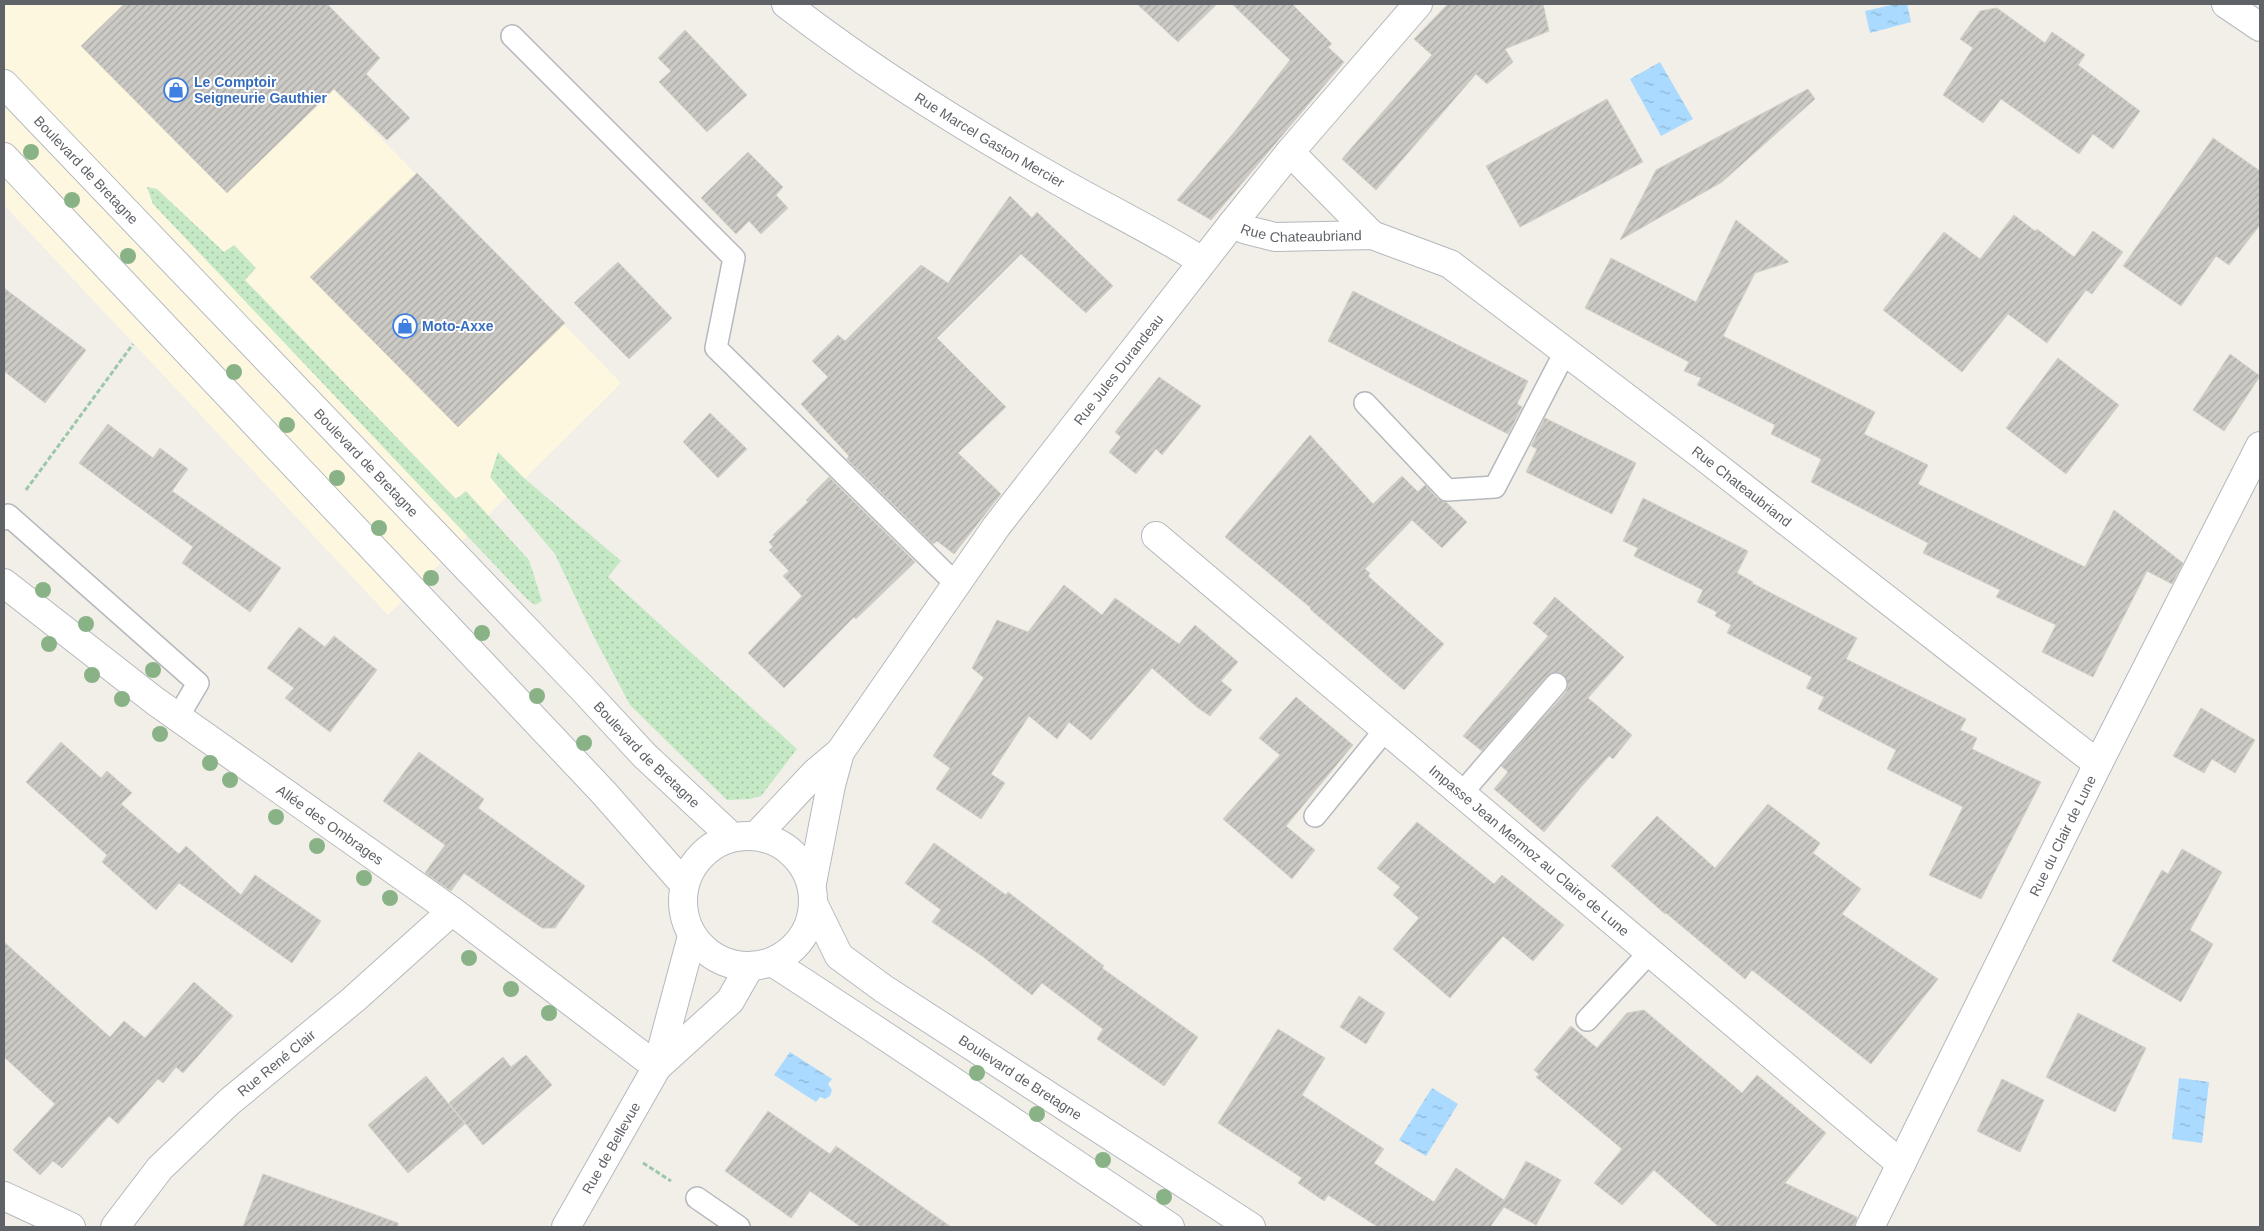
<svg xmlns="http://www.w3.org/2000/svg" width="2264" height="1231" font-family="Arial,sans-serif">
<defs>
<pattern id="grass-dots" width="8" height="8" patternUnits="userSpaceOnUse" patternTransform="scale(1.25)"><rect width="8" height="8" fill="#c5e8c5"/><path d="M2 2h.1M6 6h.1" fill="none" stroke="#a3c0a4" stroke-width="1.8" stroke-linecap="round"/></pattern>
<pattern id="water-ripples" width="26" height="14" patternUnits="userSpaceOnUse" patternTransform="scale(1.25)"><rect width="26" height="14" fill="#aadaff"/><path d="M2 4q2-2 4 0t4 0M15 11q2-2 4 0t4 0" fill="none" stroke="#8eb4d2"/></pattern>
<pattern id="building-hatch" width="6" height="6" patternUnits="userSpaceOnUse" patternTransform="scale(1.25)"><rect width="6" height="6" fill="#cccac5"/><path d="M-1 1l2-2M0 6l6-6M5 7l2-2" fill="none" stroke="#a9a8a4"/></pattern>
</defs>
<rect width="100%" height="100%" fill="#f1efe8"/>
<!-- commercial -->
<path fill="#fef7e0" d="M4,4H249L621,383L388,615L4,205Z"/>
<!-- grass -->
<g fill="url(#grass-dots)">
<path d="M147,187L157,189L224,252L234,245L256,268L245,280L456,499L466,491L529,560L542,601L535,605L527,599L153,204Z"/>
<path d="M498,452L524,478L621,561L608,577L797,749L761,796L750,799L727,800L630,705L593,635L555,554L490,477Z"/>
</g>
<!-- water -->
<g fill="url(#water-ripples)">
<path d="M1896,4H1907L1911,22L1870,33L1865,11Z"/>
<path d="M1660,62L1693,119L1661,136L1630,79Z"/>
<path d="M790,1052L832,1079L828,1084L832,1090L830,1096L825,1099L820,1097L816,1102L774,1075Z"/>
<path d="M2179,1078L2209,1082L2202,1143L2172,1139Z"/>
<path d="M1432,1088L1458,1104L1426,1156L1399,1140Z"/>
</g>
<!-- building -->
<g fill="url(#building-hatch)" stroke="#d6d1c6">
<path d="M124,4H327L380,58L366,74L410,118L387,140L334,89L227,193L81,46Z"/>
<path d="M1137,4H1217L1178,42Z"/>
<path d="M1232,4H1292L1332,44L1328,47L1344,62L1211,220L1177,200L1236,130L1290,60Z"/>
<path d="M1448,4H1543L1549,31L1505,49L1513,62L1487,84L1476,74L1376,190L1342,159L1432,55L1414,39Z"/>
<path d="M1997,8L2045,43L2052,32L2085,55L2078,65L2140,111L2113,149L2093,134L2079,154L2001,99L1983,123L1943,95L1973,48L1960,39L1980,11Z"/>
<path d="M685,30L747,95L707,132L659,82L671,71L658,58Z"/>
<path d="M1808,89L1815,99L1722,182L1620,240L1656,170Z"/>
<path d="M1607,99L1643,162L1520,227L1486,166Z"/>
<path d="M2213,138L2260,171V225L2229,265L2216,256L2181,306L2123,266Z"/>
<path d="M748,152L783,187L776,195L788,208L761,234L749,221L736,234L701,198Z"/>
<path d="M417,173L565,323L458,427L310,277Z"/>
<path d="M1010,196L1032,218L1037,212L1113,286L1086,313L1021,254L937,338L1006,407L958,453L1001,494L954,554L937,541L933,544L847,459L849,456L801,404L828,377L812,361L838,335L845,341L921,265L948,283Z"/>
<path d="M2014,215L2035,231L2037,229L2074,257L2093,231L2123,252L2092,294L2086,290L2047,343L2008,314L1962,372L1883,310L1944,232L1980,259Z"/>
<path d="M1736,220L1789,262L1755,273L1723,336L1875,412L1864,434L1928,465L1918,484L2085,567L2114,510L2183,563L2172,584L2147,571L2093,677L2042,652L2056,625L1996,597L2000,590L1923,553L1928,543L1811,482L1821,459L1771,434L1775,425L1697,385L1701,378L1684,371L1689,362L1585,308L1611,258L1696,302Z"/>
<path d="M618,262L672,318L629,359L574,303Z"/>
<path d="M4,288L86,350L45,403L4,371Z"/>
<path d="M1353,291L1528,381L1517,404L1522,407L1508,434L1328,341Z"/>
<path d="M2230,354L2260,376L2224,431L2193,410Z"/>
<path d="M2058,358L2119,405L2066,474L2006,428Z"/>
<path d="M1159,377L1201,406L1162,455L1156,449L1136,474L1109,452L1121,437L1115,432Z"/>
<path d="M710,413L747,449L718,478L683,442Z"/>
<path d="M1545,418L1636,463L1612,514L1526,472L1537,449L1531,446Z"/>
<path d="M108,424L153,458L160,448L188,469L172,491L281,568L250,612L182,563L193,547L79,463Z"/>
<path d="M1310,435L1373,504L1402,476L1418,492L1425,485L1438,499L1446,502L1467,522L1442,548L1412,520L1365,569L1370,573L1368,576L1444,644L1404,690L1310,609L1311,608L1225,537Z"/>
<path d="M829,477L915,562L856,619L854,617L784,688L748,653L802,596L783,576L789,571L769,550L773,547L769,542L775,536L773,535L808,502L806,500Z"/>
<path d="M1643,498L1748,551L1737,573L1753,582L1752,583L1857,638L1846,659L1966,719L1960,730L1977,738L1972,749L2041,782L1981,899L1929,875L1963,807L1887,769L1896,750L1818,709L1824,697L1806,688L1812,677L1727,633L1731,625L1715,616L1717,612L1697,602L1703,590L1634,556L1638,548L1623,541Z"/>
<path d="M1064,585L1102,615L1115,598L1179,644L1195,625L1238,662L1221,681L1232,690L1210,716L1198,708L1152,668L1091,740L1069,722L1057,739L1029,716L991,774L1005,783L981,819L936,789L950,768L933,756L984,678L972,668L997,620L1028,632Z"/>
<path d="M1555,597L1624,657L1588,698L1632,735L1613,759L1609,756L1582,786L1544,832L1494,789L1508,772L1501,766L1566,692L1568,686L1564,675L1558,672L1547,676L1482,751L1463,736L1548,636L1533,623Z"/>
<path d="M299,627L325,647L334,636L377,670L330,732L285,698L294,688L267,668Z"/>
<path d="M1296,697L1353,745L1286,826L1315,850L1292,879L1223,819L1280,755L1259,738Z"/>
<path d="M2201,708L2255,740L2235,773L2212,759L2204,773L2173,756Z"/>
<path d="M61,742L101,778L107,771L132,793L121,804L179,854L186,846L241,895L255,875L321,921L292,963L179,883L156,910L102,862L107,855L26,782Z"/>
<path d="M419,752L484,799L478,808L585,886L555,928H542L464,873L451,891L425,873L445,845L383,801Z"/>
<path d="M1768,804L1820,843L1813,853L1861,889L1842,914L1938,979L1871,1064L1752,970L1745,979L1666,913L1665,914L1611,866L1657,816L1715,868Z"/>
<path d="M1417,822L1494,884L1502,875L1564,925L1533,961L1503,936L1450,998L1393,949L1419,918L1393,895L1400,887L1377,868Z"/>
<path d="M934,843L1006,895L1008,892L1104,966L1102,968L1198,1037L1164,1086L1097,1039L1103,1029L1042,983L1032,995L982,956L932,922L941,910L905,883Z"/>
<path d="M2182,849L2222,872L2190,930L2213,944L2181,1002L2112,961L2162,870L2168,874Z"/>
<path d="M4,942L110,1037L124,1021L145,1038L194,982L233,1016L183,1073L176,1067L163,1083L158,1079L118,1124L109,1116L62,1168L53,1161L40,1175L13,1150L55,1104L4,1057Z"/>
<path d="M1359,996L1385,1013L1366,1044L1340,1027Z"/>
<path d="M1644,1010L1742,1093L1757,1075L1826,1133L1785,1183L1857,1217L1854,1227H1719L1654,1170L1622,1205L1594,1183L1622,1149L1536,1077L1539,1074L1534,1070L1571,1026L1597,1048L1627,1013Z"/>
<path d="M2078,1013L2146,1048L2115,1112L2046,1077Z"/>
<path d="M1278,1029L1325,1058L1302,1095L1384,1149L1374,1163L1434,1202L1456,1168L1504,1200L1526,1161L1561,1180L1536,1225L1504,1207L1490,1227H1378L1328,1195L1324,1201L1298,1183L1302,1178L1218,1123Z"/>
<path d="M526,1055L552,1085L483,1145L449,1103L503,1057L511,1067Z"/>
<path d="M426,1076L465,1124L408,1173L368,1125Z"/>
<path d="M2002,1079L2044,1100L2020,1152L1977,1131Z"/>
<path d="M768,1111L830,1154L836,1146L951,1227H861L810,1191L791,1218L725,1171Z"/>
<path d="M263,1174L398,1223V1227H243Z"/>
</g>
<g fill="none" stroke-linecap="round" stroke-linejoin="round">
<!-- lane casing -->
<g stroke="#b5b8bc" stroke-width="24">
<g id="lane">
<path d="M512,36L734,258L716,348L956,584"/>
<path d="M1365,403L1447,490L1495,487L1565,352"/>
<path d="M4,519L8,515L198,683L178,717"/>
<path d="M1461,794L1556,684"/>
<path d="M1315,816L1385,730"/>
<path d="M1587,1020L1649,953"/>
<path d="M697,1198L739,1227"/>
</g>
</g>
<!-- street casing -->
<g stroke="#b5b8bc" stroke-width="30">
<g id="street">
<path id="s1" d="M786,4C870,69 958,124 1050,176C1100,205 1153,230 1202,261"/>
<path d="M2226,4L2260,27"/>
<path d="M1290,152L1372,235"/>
<path id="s2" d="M1232,224L1247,230L1275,237L1372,235L1450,264L1699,453L2098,764"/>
<path id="s3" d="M1156,536L1901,1164"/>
<path id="s4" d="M4,583L155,701L452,911L657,1067"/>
<path id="s5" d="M756,836L815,773L840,752L996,527L1232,224L1290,152L1418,4"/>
<path d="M812,883L831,785L840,752"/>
<path d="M657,1067L730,1001L750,966"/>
<path d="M4,1196L71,1227"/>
<path id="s6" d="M115,1227L160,1168L229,1102L353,1000L452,911"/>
<path id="s7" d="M566,1227L657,1067L692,936"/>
<path id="s8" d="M1870,1227L2098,764L2260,446"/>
</g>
</g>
<!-- secondary casing -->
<g stroke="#b6babf" stroke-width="30">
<g id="secondary">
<path id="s9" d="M4,84L581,687L645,756L732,837"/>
<path d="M4,157L603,792L684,884"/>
<circle cx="748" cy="901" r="65"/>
<path id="s10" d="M814,905L839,956L884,989L1251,1227"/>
<path d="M772,962C906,1048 1037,1139 1170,1227"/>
</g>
</g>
<!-- path -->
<g stroke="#9cc7a9" stroke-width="3" stroke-dasharray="5 2.5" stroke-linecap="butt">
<path d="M26,490L133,344"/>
<path d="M643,1163L671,1181"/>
</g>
<!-- lane -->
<use href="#lane" stroke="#fff" stroke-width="21"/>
<!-- street -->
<use href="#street" stroke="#fff" stroke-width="28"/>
<!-- secondary -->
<use href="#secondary" stroke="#fff" stroke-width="28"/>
</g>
<!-- trees -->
<g fill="#89b387">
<circle cx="31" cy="152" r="8"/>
<circle cx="72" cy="200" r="8"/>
<circle cx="128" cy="256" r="8"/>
<circle cx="234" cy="372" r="8"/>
<circle cx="287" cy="425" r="8"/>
<circle cx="337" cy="478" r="8"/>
<circle cx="379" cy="528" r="8"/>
<circle cx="431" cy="578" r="8"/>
<circle cx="43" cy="590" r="8"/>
<circle cx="86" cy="624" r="8"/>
<circle cx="482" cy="633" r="8"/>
<circle cx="49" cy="644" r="8"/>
<circle cx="153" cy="670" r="8"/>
<circle cx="92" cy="675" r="8"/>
<circle cx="537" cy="696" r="8"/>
<circle cx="122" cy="699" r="8"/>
<circle cx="160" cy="734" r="8"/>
<circle cx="584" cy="743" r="8"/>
<circle cx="210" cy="763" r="8"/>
<circle cx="230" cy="780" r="8"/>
<circle cx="276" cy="817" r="8"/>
<circle cx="317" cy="846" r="8"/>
<circle cx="364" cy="878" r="8"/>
<circle cx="390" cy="898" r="8"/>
<circle cx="469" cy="958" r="8"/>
<circle cx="511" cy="989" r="8"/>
<circle cx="549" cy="1013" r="8"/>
<circle cx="977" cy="1073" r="8"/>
<circle cx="1037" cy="1114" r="8"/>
<circle cx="1103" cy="1160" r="8"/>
<circle cx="1164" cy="1197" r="8"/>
</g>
<!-- icons -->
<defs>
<g id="shop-ring" transform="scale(1.25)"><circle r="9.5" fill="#fff" stroke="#3f7fe0" stroke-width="1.5"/><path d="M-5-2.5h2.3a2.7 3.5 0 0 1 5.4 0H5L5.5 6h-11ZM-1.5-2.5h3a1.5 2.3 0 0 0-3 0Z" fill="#3f7fe0"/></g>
</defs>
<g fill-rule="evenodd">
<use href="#shop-ring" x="176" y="90"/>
<use href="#shop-ring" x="405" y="326"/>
</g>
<g text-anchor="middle" stroke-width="4" stroke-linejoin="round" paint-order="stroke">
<!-- shop labels -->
<g font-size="14" font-weight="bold" fill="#366cbe" stroke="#fff" text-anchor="start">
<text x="194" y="87">Le Comptoir<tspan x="194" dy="16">Seigneurie Gauthier</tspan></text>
<text x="422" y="331">Moto-Axxe</text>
</g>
<!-- street labels -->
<g font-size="14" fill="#5f6368" stroke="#fff">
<text dy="5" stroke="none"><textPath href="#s1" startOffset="245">Rue Marcel Gaston Mercier</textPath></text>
<text dy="5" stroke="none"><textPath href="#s9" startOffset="119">Boulevard de Bretagne</textPath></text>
<text dy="5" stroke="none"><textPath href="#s2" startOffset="71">Rue Chateaubriand</textPath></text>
<text dy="5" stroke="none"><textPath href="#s5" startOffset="592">Rue Jules Durandeau</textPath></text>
<text dy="5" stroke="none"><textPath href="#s9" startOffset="524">Boulevard de Bretagne</textPath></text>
<text dy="5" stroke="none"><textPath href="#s2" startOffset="592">Rue Chateaubriand</textPath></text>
<text dy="5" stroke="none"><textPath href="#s9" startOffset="929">Boulevard de Bretagne</textPath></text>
<text dy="5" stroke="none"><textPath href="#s4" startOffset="406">Allée des Ombrages</textPath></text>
<text dy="5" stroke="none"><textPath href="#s8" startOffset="436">Rue du Clair de Lune</textPath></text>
<text dy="5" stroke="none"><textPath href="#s3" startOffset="488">Impasse Jean Mermoz au Claire de Lune</textPath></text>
<text dy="5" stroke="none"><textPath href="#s6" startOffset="231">Rue René Clair</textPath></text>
<text dy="5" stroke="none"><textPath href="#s10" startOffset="275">Boulevard de Bretagne</textPath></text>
<text dy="5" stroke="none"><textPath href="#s7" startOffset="91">Rue de Bellevue</textPath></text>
</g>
</g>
<!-- border -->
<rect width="2264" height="1231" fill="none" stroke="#5f6368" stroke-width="10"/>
</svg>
